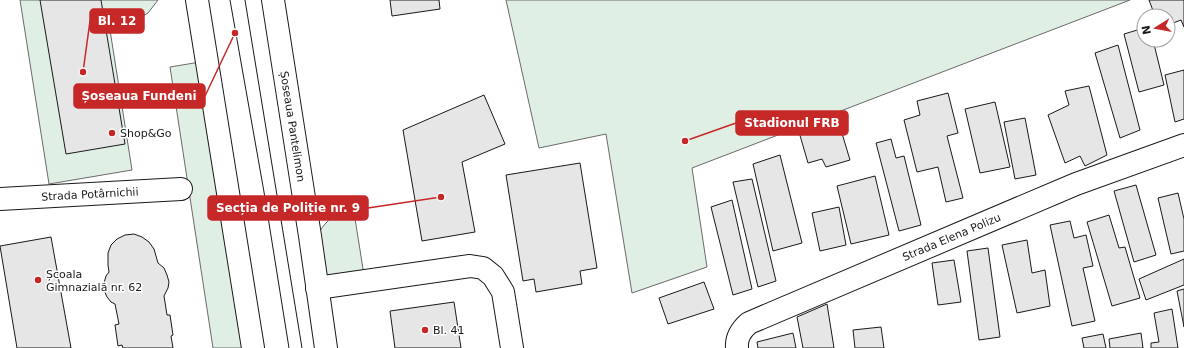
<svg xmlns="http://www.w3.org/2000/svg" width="1184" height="348" font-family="'DejaVu Sans',sans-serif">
<rect width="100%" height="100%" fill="#fff"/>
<!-- green -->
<g fill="#e0efe3" stroke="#6a6a6a">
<path d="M20,0H158L148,13L128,25L110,30L132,170L49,184Z"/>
<path d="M506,0H1130L692,168L707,267L632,293L606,134L539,148Z"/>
<path d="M200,62L244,348H213L170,67Z"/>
<path d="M353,206L364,275L322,281C321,273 317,238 319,233C325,220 340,211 353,206Z"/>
</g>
<!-- building -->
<g fill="#e6e6e6" stroke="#1a1a1a">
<path d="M40,0H101L125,144L66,154Z"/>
<path d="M390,0H439L440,9L392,16Z"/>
<path d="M1149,0H1184V27L1181,20L1168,25V16H1155Z"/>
<path d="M1144,28V40H1153L1164,85L1139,92L1124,34Z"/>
<path d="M1118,45L1140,130L1120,138L1095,53Z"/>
<path d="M1184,70V119L1175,122L1165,75Z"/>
<path d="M1089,86L1107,155L1085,166L1080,156L1065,163L1048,115L1069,105L1065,91Z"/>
<path d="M948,93L958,133L947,136L963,198L946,202L938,167L917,172L904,120L920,115L917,101Z"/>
<path d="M484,95L505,144L462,162L475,232L422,241L403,130Z"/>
<path d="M995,102L1010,167L980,173L965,109Z"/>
<path d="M1025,118L1036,175L1015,179L1004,122Z"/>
<path d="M838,120L850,160L826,167L822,159L808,163L799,132Z"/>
<path d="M891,139L896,158L904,156L921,225L899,231L876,143Z"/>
<path d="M780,155L802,243L773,251L753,164Z"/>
<path d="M580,163L597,268L580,271L582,284L536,292L534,279L523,281L506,175Z"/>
<path d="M875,176L889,235L851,244L837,186Z"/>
<path d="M752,179L776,281L758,287L733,182Z"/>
<path d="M1136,185L1156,255L1134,262L1114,191Z"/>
<path d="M1178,193L1184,219V251L1171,254L1158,198Z"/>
<path d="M732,200L752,289L733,295L711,207Z"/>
<path d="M839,207L846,245L820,251L812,213Z"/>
<path d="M1109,215L1119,248L1125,247L1140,298L1112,306L1087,222Z"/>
<path d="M1070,221L1074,238L1086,235L1093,266L1083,268L1095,321L1072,326L1050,225Z"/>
<path d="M134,234L142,237L149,242L154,249L158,263L164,268L167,275L169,282L168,288L164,296L167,315H170L173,335L171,336L173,348H123L122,345L118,346L115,325L119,324L115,304L111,302L107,297L104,290V283L106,276L109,272L108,265V253L111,245L117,239L125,235Z"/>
<path d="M51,237L71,348H17L0,246Z"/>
<path d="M1027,240L1032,273L1045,270L1050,306L1017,313L1002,245Z"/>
<path d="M988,248L1000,337L979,340L967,251Z"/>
<path d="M1184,259V285L1146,300L1139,279Z"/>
<path d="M954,260L961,302L938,305L932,263Z"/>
<path d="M704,282L714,309L668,324L659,298Z"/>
<path d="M1184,289V327L1177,291Z"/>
<path d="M454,302L461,348H395L390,311Z"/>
<path d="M827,304L834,348H803L797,317Z"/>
<path d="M1172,309L1178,348H1151V343L1159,342L1154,313Z"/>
<path d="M881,327L884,348H855L853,330Z"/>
<path d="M793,333L796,348H758L757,342Z"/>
<path d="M1141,333L1143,348H1110L1109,339Z"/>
<path d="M1103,334L1106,348H1084L1082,338Z"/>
</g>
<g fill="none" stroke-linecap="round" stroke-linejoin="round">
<!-- minor casing -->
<g stroke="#1a1a1a" stroke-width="24">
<g id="minor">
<path id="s1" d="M0,199L181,189"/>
<path d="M317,288L470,266L483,268L493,276L503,292L512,348"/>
<path id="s2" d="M737,348C736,337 741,330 749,323L1076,184L1184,145"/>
</g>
</g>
<!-- primary casing -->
<g stroke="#1a1a1a" stroke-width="24">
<g id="primary">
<path d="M197,0L253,348"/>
<path id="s3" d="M273,0L310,236L326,348"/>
</g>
</g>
<!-- minor -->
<use href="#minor" stroke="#fff" stroke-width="22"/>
<!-- primary -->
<use href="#primary" stroke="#fff" stroke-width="22"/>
<!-- tram -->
<g stroke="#1a1a1a" stroke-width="1">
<path d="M230,0L264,192L289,348"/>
<path d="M245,0L302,348"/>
</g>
</g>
<!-- markers -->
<g fill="#c62828" stroke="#fff" stroke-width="1.5">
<circle cx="112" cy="133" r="4"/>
<circle cx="38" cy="280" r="4"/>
<circle cx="425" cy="330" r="4"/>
</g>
<g text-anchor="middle" stroke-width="3" stroke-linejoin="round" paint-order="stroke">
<!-- street labels -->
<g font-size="11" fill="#1a1a1a" stroke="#fff">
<text dy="4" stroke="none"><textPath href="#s3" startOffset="128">Șoseaua Pantelimon</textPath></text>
<text dy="4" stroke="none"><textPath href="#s1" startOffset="90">Strada Potârnichii</textPath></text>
<text dy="4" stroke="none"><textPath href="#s2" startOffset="249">Strada Elena Polizu</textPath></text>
</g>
<!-- poi labels -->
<g font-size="11" fill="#1a1a1a" stroke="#fff" text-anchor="start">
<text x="120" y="137">Shop&amp;Go</text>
<text x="46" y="278">Școala<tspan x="46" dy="13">Gimnazială nr. 62</tspan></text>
<text x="433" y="334">Bl. 41</text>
</g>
</g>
<!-- callouts -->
<path fill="none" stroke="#c62828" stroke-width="1.5" d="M83 72L90 21M235 33L205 96M685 141L736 123M441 197L368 208"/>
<g fill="#c62828" stroke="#fff" stroke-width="1.5">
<circle cx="83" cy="72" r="4"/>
<circle cx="235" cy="33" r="4"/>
<circle cx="685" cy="141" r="4"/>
<circle cx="441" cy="197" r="4"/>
</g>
<g fill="#c62828" stroke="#c62828" stroke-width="1.5">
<rect x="90" y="9" width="54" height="24" rx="4"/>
<rect x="74" y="84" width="131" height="24" rx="4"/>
<rect x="736" y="111" width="112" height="24" rx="4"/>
<rect x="208" y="196" width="160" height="24" rx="4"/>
</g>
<g font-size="12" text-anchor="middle" font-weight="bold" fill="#fff">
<text x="117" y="25">Bl. 12</text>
<text x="139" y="100">Șoseaua Fundeni</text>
<text x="792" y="127">Stadionul FRB</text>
<text x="288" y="212">Secția de Poliție nr. 9</text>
</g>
<!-- north arrow -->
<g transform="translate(1156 28) rotate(259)"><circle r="19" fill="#ffffff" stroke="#a3a3a3"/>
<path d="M0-3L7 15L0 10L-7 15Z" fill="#c62828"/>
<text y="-6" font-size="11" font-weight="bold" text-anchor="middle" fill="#1a1a1a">N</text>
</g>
</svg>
